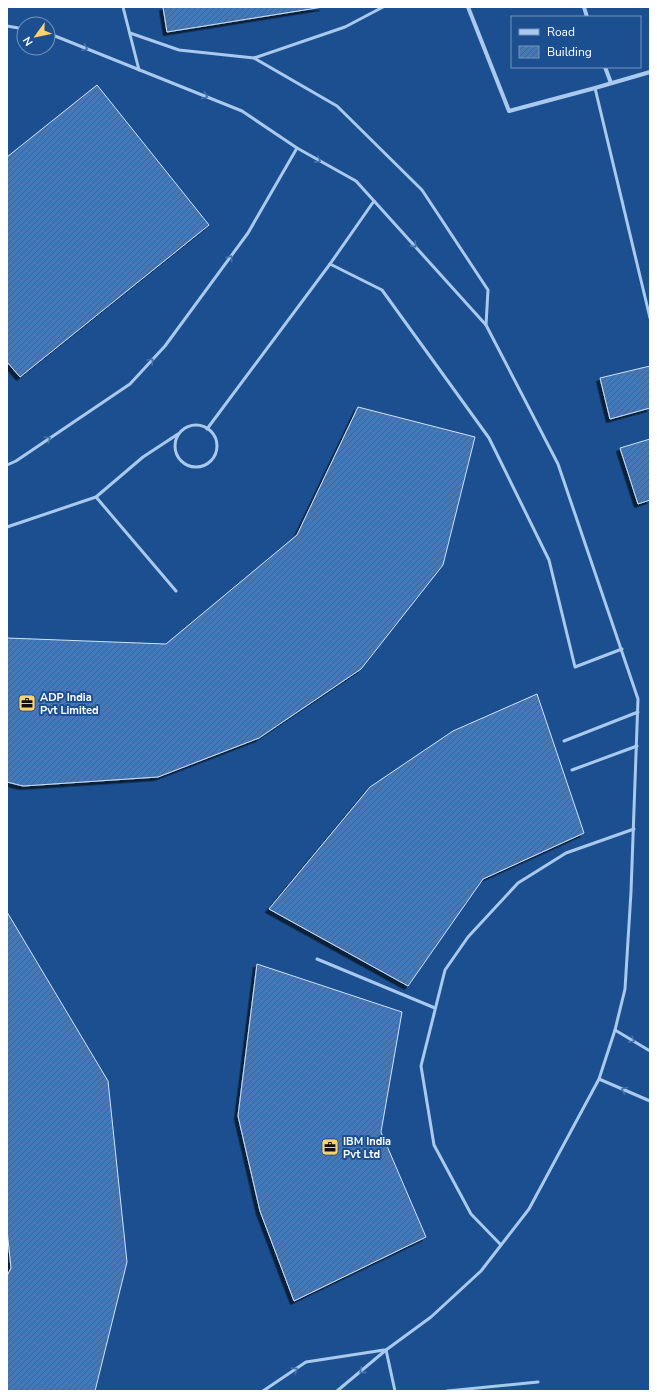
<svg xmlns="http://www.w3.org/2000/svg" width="657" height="1398" font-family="'Nunito Sans',sans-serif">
<defs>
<pattern id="building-hatch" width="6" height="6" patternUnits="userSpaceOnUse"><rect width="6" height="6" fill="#4478b7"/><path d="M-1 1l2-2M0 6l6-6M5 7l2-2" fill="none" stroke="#486282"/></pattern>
<filter id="shadow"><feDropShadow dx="-3.5" dy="3.5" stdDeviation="0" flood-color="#0009"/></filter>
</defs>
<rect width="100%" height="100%" fill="#1b4f8f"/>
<!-- building -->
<g fill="url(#building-hatch)" stroke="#cfe3fa" filter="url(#shadow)">
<path d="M163,7H323L167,32Z"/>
<path d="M97,85L209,225L20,377L7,362V157Z"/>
<path d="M650,366V408L610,419L600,378Z"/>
<path d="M358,407L475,437L443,565L361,669L259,738L158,777L23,786L7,782V638L166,644L297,535Z"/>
<path d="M650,439V500L638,504L620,448Z"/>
<path d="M537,694L584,833L483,879L408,986L269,909L370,787L453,731Z"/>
<path d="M7,912L108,1081L127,1262L95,1391H7V1276L11,1268L7,1230Z"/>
<path d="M257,964L402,1012L381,1132L426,1237L294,1301L260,1211L238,1116Z"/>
</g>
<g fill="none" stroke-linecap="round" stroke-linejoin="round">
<!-- service -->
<g stroke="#a9c9ee" stroke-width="3">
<path d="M123,7L139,70"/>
<path d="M7,26L24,29"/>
<path d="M130,33L179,50L254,58L337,106L422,190L488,290L486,325"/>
<path d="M48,34L55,36L242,111L297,148L356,181L486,325L558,464L638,699L631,892L625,989L615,1030L599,1079L529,1209L481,1271L431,1317L386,1350L337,1391"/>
<path d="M254,58L345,27L383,7"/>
<path d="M595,88L650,318"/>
<path d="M330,264L382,290L489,438L549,560L575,667L622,649"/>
<circle cx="196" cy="446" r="21"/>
<path d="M207,429L330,264L374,201"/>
<path d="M7,465L16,461L130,384L165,346L248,233L297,148"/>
<path d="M96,497L176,591"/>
<path d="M7,527L96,497L143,457L178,434"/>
<path d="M564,741L638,712"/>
<path d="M572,770L637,746"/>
<path d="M317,959L435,1008"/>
<path d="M615,1030L650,1051"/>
<path d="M599,1079L650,1101"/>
<path d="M501,1245L471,1214L434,1145L421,1066L445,970L468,937L518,883L566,853L634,829"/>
<path d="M386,1350L395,1391"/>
<path d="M263,1391L306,1362L384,1350"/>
<path d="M447,1391L538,1382"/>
</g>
<!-- minor -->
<g stroke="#a9c9ee" stroke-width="4">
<path d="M468,7L509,111L595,88L650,72"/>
<path d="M584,7L587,17"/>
<path d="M605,67L611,83"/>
</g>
</g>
<!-- one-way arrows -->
<defs><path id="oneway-chevron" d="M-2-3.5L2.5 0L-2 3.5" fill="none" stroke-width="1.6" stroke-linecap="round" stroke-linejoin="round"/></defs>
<g stroke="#4674ac">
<use href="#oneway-chevron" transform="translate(85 48) rotate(22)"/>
<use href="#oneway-chevron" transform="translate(205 96) rotate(22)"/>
<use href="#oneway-chevron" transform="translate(318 160) rotate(29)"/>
<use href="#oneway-chevron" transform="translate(414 245) rotate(48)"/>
<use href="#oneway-chevron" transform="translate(230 258) rotate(-54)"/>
<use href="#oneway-chevron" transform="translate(151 361) rotate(-47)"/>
<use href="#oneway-chevron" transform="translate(48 439) rotate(-34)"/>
<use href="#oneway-chevron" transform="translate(632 1040) rotate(30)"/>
<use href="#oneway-chevron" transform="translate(624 1090) rotate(-157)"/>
<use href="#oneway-chevron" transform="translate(295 1370) rotate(-33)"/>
<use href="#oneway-chevron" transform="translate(362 1371) rotate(140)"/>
</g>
<!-- icons -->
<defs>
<g id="office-square" transform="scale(0.9)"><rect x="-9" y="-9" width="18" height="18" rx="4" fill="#ffd166" stroke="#1b4f8f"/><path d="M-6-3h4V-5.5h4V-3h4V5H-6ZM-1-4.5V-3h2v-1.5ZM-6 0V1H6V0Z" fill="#111"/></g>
</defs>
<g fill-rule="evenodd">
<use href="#office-square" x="27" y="703"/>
<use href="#office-square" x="330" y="1147"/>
</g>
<g text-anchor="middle" stroke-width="4" stroke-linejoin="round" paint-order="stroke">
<!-- poi labels -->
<g font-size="11" font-weight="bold" fill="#fff" stroke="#1b4f8f" text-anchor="start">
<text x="40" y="701">ADP India<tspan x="40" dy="13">Pvt Limited</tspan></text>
<text x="343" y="1145">IBM India<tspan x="343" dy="13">Pvt Ltd</tspan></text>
</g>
</g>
<!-- border -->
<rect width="657" height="1398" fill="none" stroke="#ffffff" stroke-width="16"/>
<!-- legend -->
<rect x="511" y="16" width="130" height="52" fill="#1b4f8f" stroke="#7695bc"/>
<rect x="519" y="29" width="20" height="6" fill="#a9c9ee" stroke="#7695bc"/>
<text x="547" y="36" font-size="12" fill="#ffffff">Road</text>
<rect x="519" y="46" width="20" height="12" fill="url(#building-hatch)" stroke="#7695bc"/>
<text x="547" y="56" font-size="12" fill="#ffffff">Building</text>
<!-- north arrow -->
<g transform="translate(36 36) rotate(237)"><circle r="19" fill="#1b4f8f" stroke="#7695bc"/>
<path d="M0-3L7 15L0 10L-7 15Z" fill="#ffd166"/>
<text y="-6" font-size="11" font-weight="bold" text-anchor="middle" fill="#ffffff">N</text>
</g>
</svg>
